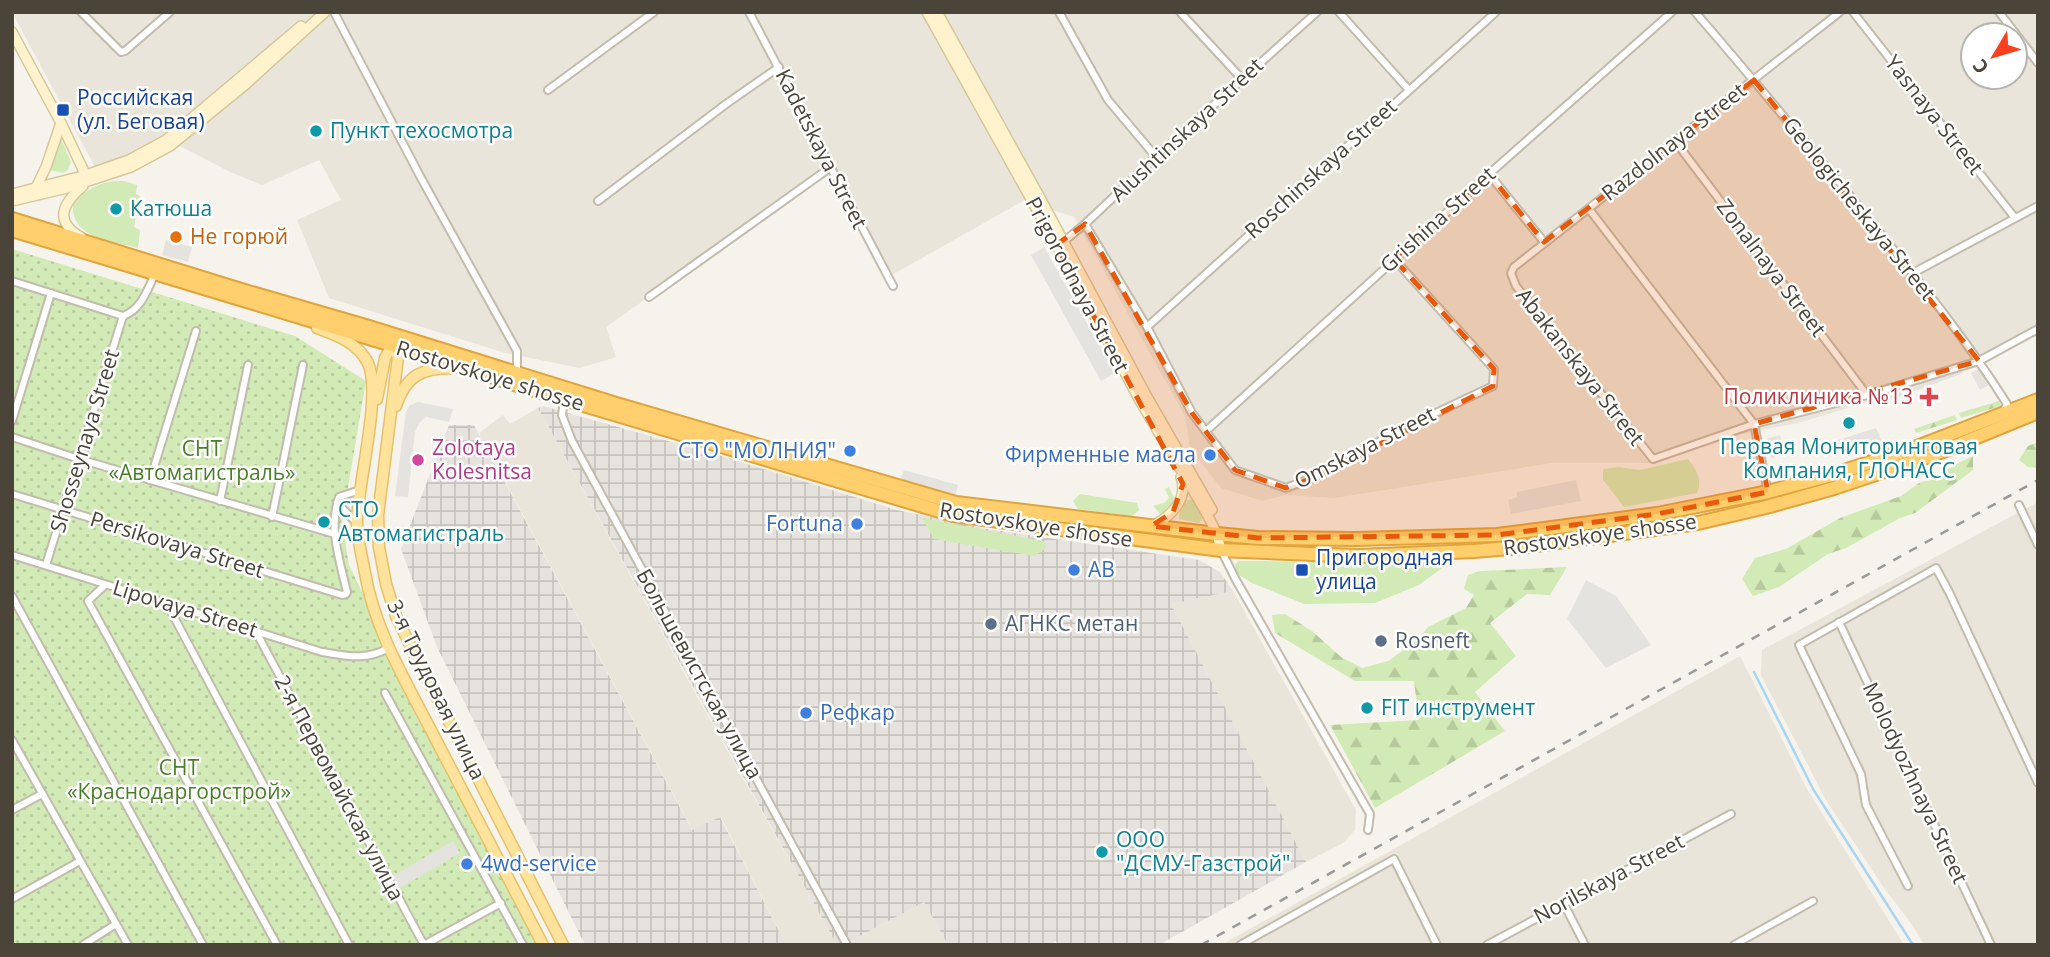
<svg xmlns="http://www.w3.org/2000/svg" width="2050" height="957" font-family="'Open Sans',sans-serif">
<defs>
<pattern id="industrial-grid" width="8" height="8" patternUnits="userSpaceOnUse" patternTransform="scale(1.75)"><rect width="8" height="8" fill="#e6e2dd"/><path d="M0 4h8M4 0v8" fill="none" stroke="#c7c3be"/></pattern>
<pattern id="forest-firs" width="22" height="20" patternUnits="userSpaceOnUse" patternTransform="scale(1.75)"><rect width="22" height="20" fill="#d2eab5"/><path d="M5 1l3.5 6h-7zM16 11l3.5 6h-7z" fill="#b6ca9c"/></pattern>
<pattern id="park-dots" width="8" height="8" patternUnits="userSpaceOnUse" patternTransform="scale(1.75)"><rect width="8" height="8" fill="#d2eab5"/><path d="M2 2h.1M6 6h.1" fill="none" stroke="#b6ca9c" stroke-width="1.8" stroke-linecap="round"/></pattern>
</defs>
<rect width="100%" height="100%" fill="#f6f3ec"/>
<!-- residential -->
<g fill="#eae5da" fill-rule="evenodd">
<path d="M12,12H2038V335L1965,370L1855,406L1798,423L1742,434L1649,463H1552L1335,498L1285,495L1263,501L1221,488L1190,448L1185,416L1074,217L1049,209L1039,192L892,275L836,170L700,261L606,327L616,357L580,368L505,353L329,298L297,220L341,200L319,160L262,185L230,172L176,144L139,150L96,169ZM1973,35H2015V77H1973Z"/>
<path d="M538,408L702,705L837,945H786L721,817L693,831L479,433L503,415L510,424Z"/>
<path d="M2038,502V945H1924L1911,923L1884,888L1826,800L1761,675L1762,650Z"/>
<path d="M1233,591L1356,810L1355,830L1343,843L1306,862L1171,604Z"/>
<path d="M1740,656L1807,789L1904,945H1221Z"/>
<path d="M924,902L948,945H843Z"/>
</g>
<!-- industrial -->
<g fill="url(#industrial-grid)">
<path d="M543,406L718,455L897,510L987,529L1199,560L1220,572L1233,591L1171,604L1306,862L1159,945H1058L1056,941L1050,945H948L924,902L843,945H837L538,408Z"/>
<path d="M449,425H474L692,830L720,817L786,945H585L437,647L401,549Z"/>
</g>
<!-- grass -->
<g fill="#d2eab5">
<path d="M61,139L71,162L68,170L63,173L50,170L56,150Z"/>
<path d="M124,181L137,185L136,194L140,196L134,227L140,230L138,248C112,241 70,238 73,204C86,188 103,180 124,181Z"/>
<path d="M1688,459C1696,469 1703,480 1697,493L1624,507L1603,480V469L1619,467L1640,470Z"/>
<path d="M1169,487L1174,498L1166,515L1160,514L1153,506L1164,503L1169,498L1165,489Z"/>
<path d="M1080,494L1137,503L1139,510L1132,516L1078,509L1073,501Z"/>
<path d="M1193,499L1204,517L1199,523L1179,519V514L1187,500Z"/>
<path d="M922,518L1043,541L1047,547L1035,556L934,539Z"/>
<path d="M1239,561L1449,563L1419,585L1375,603L1304,604L1252,583L1236,573L1235,564Z"/>
</g>
<!-- forest -->
<g fill="url(#forest-firs)">
<path d="M1999,401L2001,406L1961,418L1959,413Z"/>
<path d="M1955,415L1957,420L1916,433L1914,429Z"/>
<path d="M2038,442V468L2028,467L2019,460L2028,446Z"/>
<path d="M1973,456V470L1915,513L1900,518L1846,548L1828,554L1779,587L1753,596L1742,579L1755,558L1786,549L1840,518L1901,496L1919,483L1938,477L1954,465Z"/>
<path d="M1567,567L1550,595L1527,594L1490,623L1516,656L1475,692L1505,731L1375,808L1330,725L1419,720L1414,681H1355L1275,633L1272,615L1285,614L1312,631L1341,657L1362,668L1388,661L1416,641L1428,627L1466,608L1474,595L1464,589L1468,575L1480,571Z"/>
</g>
<!-- park -->
<path fill="url(#park-dots)" d="M12,249L295,336L366,381L342,523L349,565L389,648L543,945H12Z"/>
<!-- parking -->
<g fill="#e5e3e0">
<path d="M166,240L192,247L188,262L162,255Z"/>
<path d="M1044,247L1115,373L1101,381L1031,255Z"/>
<path d="M1980,368L1989,385L1980,390L1971,373Z"/>
<path d="M1962,369L1963,373L1891,400L1889,396Z"/>
<path d="M418,402L453,409L449,422L426,417L419,423L415,432L408,497L395,496L406,412L410,405Z"/>
<path d="M1876,428L1882,441L1839,455L1835,441Z"/>
<path d="M1780,435L1785,455L1771,458L1766,439Z"/>
<path d="M904,470L958,485L955,497L900,481Z"/>
<path d="M1576,480L1581,501L1511,514L1508,500L1517,497V492Z"/>
<path d="M1586,580L1616,596L1651,645L1606,668L1567,619Z"/>
<path d="M453,841L460,853L398,889L391,877Z"/>
</g>
<g fill="none" stroke-linecap="round" stroke-linejoin="round">
<!-- stream -->
<path stroke="#a9d4f2" stroke-width="2.5" d="M1754,672L1813,789L1913,945"/>
<!-- street casing -->
<g stroke="#c2bbae" stroke-width="10">
<g id="street">
<path d="M81,12L121,52L125,51L170,12"/>
<path d="M334,12L421,178L517,351V373"/>
<path d="M749,12L893,286"/>
<path d="M1059,12L1108,100L1156,157"/>
<path d="M1180,12L1242,79"/>
<path d="M1339,12L1409,90"/>
<path d="M1695,12C1750,75 1803,140 1857,204C1909,269 1963,334 2007,404L2003,412"/>
<path d="M1840,12L1514,267L1511,273L1516,286L1653,459L1754,424L1867,395L1979,361L2038,329"/>
<path d="M1853,12L2015,218"/>
<path d="M1999,12L2038,63"/>
<path d="M548,90L654,12"/>
<path d="M1675,141L1867,395"/>
<path d="M1489,174L1544,242"/>
<path d="M598,201L726,104L779,67"/>
<path d="M1589,209L1754,424L1768,492"/>
<path d="M1085,224L1147,327L1192,413L1235,470L1286,488L1315,477L1398,431L1493,386L1494,369L1394,259"/>
<path d="M1062,243L1085,224L1156,157L1317,12"/>
<path d="M1913,273L2038,206"/>
<path d="M12,281L123,316"/>
<path d="M649,297L831,167"/>
<path d="M123,316C142,309 147,290 155,274"/>
<path d="M1147,327L1496,12"/>
<path d="M564,399L562,415L572,441L847,945"/>
<path d="M12,421L51,293"/>
<path d="M1206,431L1489,174L1672,12"/>
<path d="M12,437L79,459L335,534"/>
<path d="M150,480L196,331"/>
<path d="M12,494L342,595L346,594L347,592C340,562 328,527 339,497L360,490"/>
<path d="M220,501L248,365"/>
<path d="M337,503L357,523"/>
<path d="M2019,505L2038,545"/>
<path d="M272,517L303,365"/>
<path d="M1221,550L1236,580L1370,814L1368,830"/>
<path d="M12,555L322,652C348,656 364,661 389,648"/>
<path d="M46,565L123,316"/>
<path d="M105,585L88,601L277,945"/>
<path d="M12,596L203,945"/>
<path d="M167,604L349,945"/>
<path d="M1839,622L1991,945"/>
<path d="M255,630L424,945L501,903"/>
<path d="M385,693L523,945"/>
<path d="M12,740L128,945"/>
<path d="M12,810L42,794"/>
<path d="M1908,886L1866,805L1861,774L1799,645L1936,568L1949,592L2038,783"/>
<path d="M12,899L80,861"/>
<path d="M1564,904L1585,945"/>
<path d="M83,945L116,924"/>
<path d="M1240,945L1394,859L1437,945"/>
<path d="M1487,945L1731,814"/>
<path d="M1734,945L1813,901"/>
</g>
</g>
<!-- secondary casing -->
<g stroke="#d6c79b" stroke-width="12">
<g id="secondary">
<path d="M927,12L1061,253L1139,399L1207,514L1217,534L1221,550"/>
<path d="M937,12L1039,196L1146,395L1212,510"/>
<path d="M12,32L61,123L88,180"/>
<path d="M35,190L46,167L61,123"/>
<path d="M12,194L86,175L129,160L166,140L301,26"/>
<path d="M12,201L67,188L131,167L170,146L246,84L325,12"/>
<path d="M81,237C53,221 63,203 83,186"/>
<path d="M1152,526C1170,517 1189,500 1181,477"/>
</g>
</g>
<!-- primary casing -->
<g stroke="#e6c16a" stroke-width="13">
<g id="primary">
<path d="M317,328C337,335 358,343 368,363C382,394 358,482 357,521C357,538 362,556 365,573C375,632 408,685 435,738C471,807 507,876 543,945"/>
<path d="M391,343L398,357L378,515L379,547L386,584L396,616L417,659L563,945"/>
<path d="M377,399L385,358L392,345"/>
<path d="M396,406C406,375 422,368 453,368"/>
</g>
</g>
<!-- highway casing -->
<g stroke="#e0a43c" stroke-width="16">
<g id="highway">
<path d="M12,219L238,289L369,327L616,404L956,503L1217,534L1258,538L1356,539L1497,535L1657,514L1768,492L1828,476L1912,449L2038,400"/>
<path d="M12,230L392,345L533,390L953,515L1221,550L1358,556L1474,551L1522,547L1698,523L1766,507L1834,488L1933,455L2038,412"/>
</g>
</g>
<!-- street -->
<use href="#street" stroke="#fff" stroke-width="6"/>
<!-- secondary -->
<use href="#secondary" stroke="#fff3cd" stroke-width="9"/>
<!-- primary -->
<use href="#primary" stroke="#ffe39c" stroke-width="10"/>
<!-- highway -->
<use href="#highway" stroke="#ffcf6e" stroke-width="12"/>
<!-- rail -->
<path stroke="#9a9a9a" stroke-width="2.5" stroke-dasharray="9 9" stroke-linecap="butt" d="M1201,945L2038,480"/>
</g>
<!-- marked area -->
<path fill="#e8590c" fill-opacity="0.2" stroke="#e8590c" stroke-width="5" stroke-dasharray="14 9" stroke-linejoin="round" d="M1754,80L1979,361L1754,424L1768,492L1657,514L1497,535L1258,538L1151,526L1173,512L1183,484L1056,245L1085,224L1192,413L1235,470L1286,488L1315,477L1493,386L1494,369L1394,259L1489,174L1544,242Z"/>
<!-- markers -->
<g fill="#1a4fb4" stroke="#fff" stroke-width="2.5">
<rect x="56" y="103" width="14" height="14" rx="3.5"/>
<rect x="1295" y="563" width="14" height="14" rx="3.5"/>
</g>
<g fill="#0f9aa8" stroke="#fff" stroke-width="2.5">
<circle cx="316" cy="131" r="7"/>
<circle cx="116" cy="209" r="7"/>
<circle cx="1849" cy="423" r="7"/>
<circle cx="324" cy="522" r="7"/>
<circle cx="1367" cy="708" r="7"/>
<circle cx="1102" cy="852" r="7"/>
</g>
<circle fill="#e8710a" stroke="#fff" stroke-width="2.5" cx="176" cy="237" r="7"/>
<path fill="#e0444e" stroke="#fff" stroke-width="2.5" d="M1925.5 386.5h7v7h7v7h-7v7h-7v-7h-7v-7h7z"/>
<g fill="#3f7fe0" stroke="#fff" stroke-width="2.5">
<circle cx="850" cy="451" r="7"/>
<circle cx="1210" cy="455" r="7"/>
<circle cx="857" cy="524" r="7"/>
<circle cx="1074" cy="570" r="7"/>
<circle cx="806" cy="713" r="7"/>
<circle cx="467" cy="864" r="7"/>
</g>
<circle fill="#d1479c" stroke="#fff" stroke-width="2.5" cx="418" cy="460" r="7"/>
<g fill="#5c6f8a" stroke="#fff" stroke-width="2.5">
<circle cx="991" cy="624" r="7"/>
<circle cx="1381" cy="641" r="7"/>
</g>
<g text-anchor="middle" stroke-width="5" stroke-linejoin="round" paint-order="stroke">
<!-- transit labels -->
<g font-size="21" fill="#164399" stroke="#fff" text-anchor="start">
<text x="77" y="105">Российская<tspan x="77" dy="24">(ул. Беговая)</tspan></text>
<text x="1316" y="565">Пригородная<tspan x="1316" dy="24">улица</tspan></text>
</g>
<!-- street labels -->
<g font-size="21" fill="#4b4439" stroke="#fff">
<text transform="translate(1934 115) rotate(52)" y="7">Yasnaya Street</text>
<text transform="translate(1187 130) rotate(-43)" y="7">Alushtinskaya Street</text>
<text transform="translate(1674 142) rotate(-38)" y="7">Razdolnaya Street</text>
<text transform="translate(821 149) rotate(63)" y="7">Kadetskaya Street</text>
<text transform="translate(1321 169) rotate(-42)" y="7">Roschinskaya Street</text>
<text transform="translate(1859 209) rotate(51)" y="7">Geologicheskaya Street</text>
<text transform="translate(1438 220) rotate(-42)" y="7">Grishina Street</text>
<text transform="translate(1771 268) rotate(53)" y="7">Zonalnaya Street</text>
<text transform="translate(1077 285) rotate(62)" y="7">Prigorodnaya Street</text>
<text transform="translate(1580 367) rotate(52)" y="7">Abakanskaya Street</text>
<text transform="translate(490 376) rotate(17)" y="7">Rostovskoye shosse</text>
<text transform="translate(85 441) rotate(-73)" y="7">Shosseynaya Street</text>
<text transform="translate(1365 448) rotate(-27)" y="7">Omskaya Street</text>
<text transform="translate(1036 525) rotate(9)" y="7">Rostovskoye shosse</text>
<text transform="translate(1600 535) rotate(-8)" y="7">Rostovskoye shosse</text>
<text transform="translate(177 545) rotate(17)" y="7">Persikovaya Street</text>
<text transform="translate(185 609) rotate(17)" y="7">Lipovaya Street</text>
<text transform="translate(699 674) rotate(61)" y="7">Большевистская улица</text>
<text transform="translate(436 690) rotate(64)" y="7">3-я Трудовая улица</text>
<text transform="translate(1915 783) rotate(65)" y="7">Molodyozhnaya Street</text>
<text transform="translate(339 788) rotate(62)" y="7">2-я Первомайская улица</text>
<text transform="translate(1609 879) rotate(-28)" y="7">Norilskaya Street</text>
</g>
<!-- culture labels -->
<g font-size="21" fill="#0d838f" stroke="#fff" text-anchor="start">
<text x="330" y="138">Пункт техосмотра</text>
<text x="130" y="216">Катюша</text>
<text x="1849" y="454" text-anchor="middle">Первая Мониторинговая<tspan x="1849" dy="24">Компания, ГЛОНАСС</tspan></text>
<text x="338" y="517">СТО<tspan x="338" dy="24">Автомагистраль</tspan></text>
<text x="1381" y="715">FIT инструмент</text>
<text x="1116" y="847">ООО<tspan x="1116" dy="24">"ДСМУ-Газстрой"</tspan></text>
</g>
<!-- food labels -->
<g font-size="21" fill="#c56008" stroke="#fff" text-anchor="start">
<text x="190" y="244">Не горюй</text>
</g>
<!-- health labels -->
<g font-size="21" fill="#be3a42" stroke="#fff" text-anchor="end">
<text x="1913" y="404">Поликлиника №13</text>
</g>
<!-- hotel labels -->
<g font-size="21" fill="#b23c85" stroke="#fff" text-anchor="start">
<text x="432" y="455">Zolotaya<tspan x="432" dy="24">Kolesnitsa</tspan></text>
</g>
<!-- park labels -->
<g font-size="21" fill="#4a7f2a" stroke="#fff">
<text x="202" y="456">СНТ<tspan x="202" dy="24">«Автомагистраль»</tspan></text>
<text x="179" y="775">СНТ<tspan x="179" dy="24">«Краснодаргорстрой»</tspan></text>
</g>
<!-- shop labels -->
<g font-size="21" fill="#366cbe" stroke="#fff" text-anchor="end">
<text x="836" y="458">СТО "МОЛНИЯ"</text>
<text x="1196" y="462">Фирменные масла</text>
<text x="843" y="531">Fortuna</text>
<text x="1088" y="577" text-anchor="start">АВ</text>
<text x="820" y="720" text-anchor="start">Рефкар</text>
<text x="481" y="871" text-anchor="start">4wd-service</text>
</g>
<!-- service labels -->
<g font-size="21" fill="#4e5e75" stroke="#fff" text-anchor="start">
<text x="1005" y="631">АГНКС метан</text>
<text x="1395" y="648">Rosneft</text>
</g>
</g>
<!-- border -->
<rect width="2050" height="957" fill="none" stroke="#4b4439" stroke-width="28"/>
<!-- north arrow -->
<g transform="translate(1994 56) rotate(232)"><circle r="33" fill="#ffffff" stroke="#b7b4b0" stroke-width="2"/>
<path d="M0-5L12 26L0 18L-12 26Z" fill="#fc3f1d"/>
<text y="-10" font-size="19" font-weight="bold" text-anchor="middle" fill="#4b4439">С</text>
</g>
</svg>
